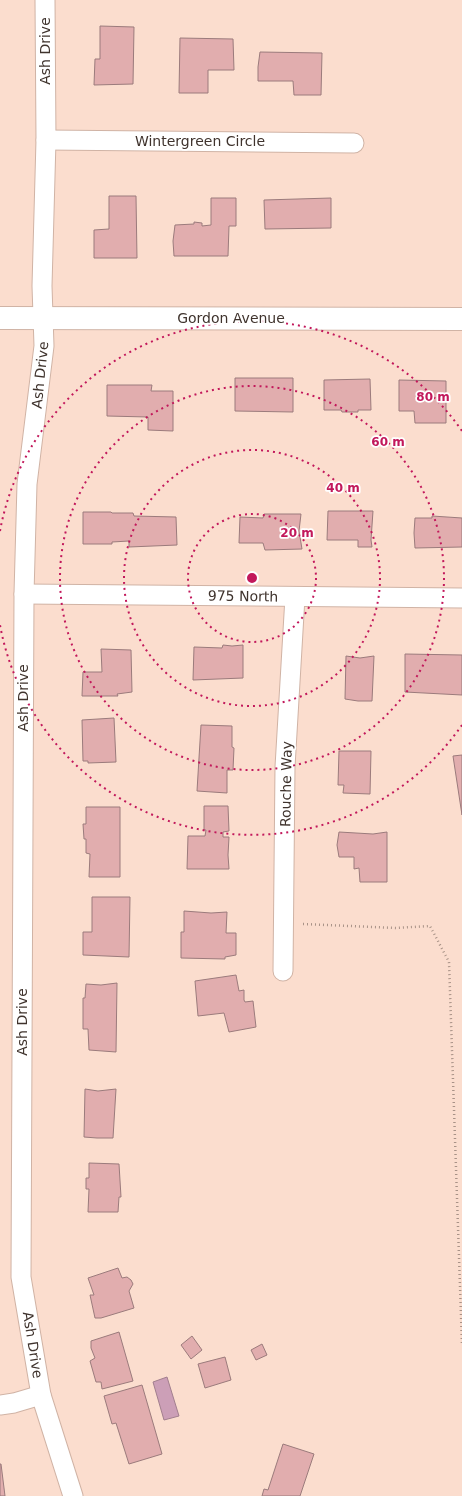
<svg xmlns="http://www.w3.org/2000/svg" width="462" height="1496" font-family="'DejaVu Sans',sans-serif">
<rect width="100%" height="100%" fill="#fbddce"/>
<!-- water -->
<path fill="#cc9fb7" stroke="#a27f8e" d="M167,1377L179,1416L164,1420L153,1382Z"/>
<!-- building -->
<g fill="#e1adae" stroke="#9b7b7c">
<path d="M100,26L134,27L133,84L94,85L95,59H100Z"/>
<path d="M180,38L233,39L234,70H208V93H179Z"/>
<path d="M260,52L322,53L321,95H294L293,81H258V67Z"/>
<path d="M109,196H136L137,258H94V230L109,229Z"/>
<path d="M211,198H236V226H229L228,256H174L173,241L175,225L194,224V222L202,223V226L211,225Z"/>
<path d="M331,198V228L265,229L264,200Z"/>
<path d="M235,378H293V412L235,411Z"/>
<path d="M370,379L371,410H358V412H342L341,410H324V380Z"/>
<path d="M399,380L446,381V423H415L414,411H399Z"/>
<path d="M107,385H152L151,391H173V431L148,430V417L107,416Z"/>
<path d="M328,511H373L371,540L372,547H358V540H327Z"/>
<path d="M83,512H111L112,513H133L134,516L176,517L177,545L129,547V541L112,542V544H83Z"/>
<path d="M264,514H301L299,531L302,549L265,550L263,543H239L240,517L263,518Z"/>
<path d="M432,516L462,518V547L415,548L414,533L415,518H432Z"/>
<path d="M223,645L232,646L243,645V678L193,680L194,647L222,648Z"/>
<path d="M101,649L131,650L132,692L117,694L118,696H82L83,672H102Z"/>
<path d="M405,654L462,655V695L405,692Z"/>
<path d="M346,656L360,658L374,656L372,701H358L345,699Z"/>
<path d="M114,718L116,762L88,763V761H83L82,720Z"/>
<path d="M201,725L232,726V747L234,748L233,770H227V793L197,791Z"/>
<path d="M339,751H371L370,794L343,793L344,785H338Z"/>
<path d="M462,755V815L453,756Z"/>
<path d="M204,806H228L229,831L223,832V837H229L228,855L229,869H187L188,836H205L206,830H204Z"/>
<path d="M86,807H120V877H89L90,854L86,853V839H84L83,824H86Z"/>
<path d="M339,832L373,834L387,832V882H360L359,868L354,869V857H339L337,845Z"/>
<path d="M92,897H130L129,957L83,955V932H92Z"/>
<path d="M184,911L211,913L227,912L226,933H236V955L225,957V959L181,958V932H184Z"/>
<path d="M236,975L239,991L244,990V1000L245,1002L253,1001L256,1027L229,1032L224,1013L198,1016L195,981Z"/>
<path d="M117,983L116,1052L89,1050L88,1029H83V998H85L86,984L101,985Z"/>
<path d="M85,1089L98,1091L116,1089L113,1138H97L84,1137Z"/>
<path d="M89,1163L119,1164L121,1197H119L118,1212H88L89,1189H86V1178H89Z"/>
<path d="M118,1268L122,1278L127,1277L131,1280L133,1284L129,1291L134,1308L101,1318H95L90,1295H94L88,1278Z"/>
<path d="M119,1332L133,1381L102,1389L101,1382H96L90,1361L95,1358L91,1348V1341Z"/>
<path d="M192,1336L202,1350L191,1359L181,1345Z"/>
<path d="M262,1344L267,1355L256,1360L251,1350Z"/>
<path d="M225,1357L231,1380L205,1388L198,1364Z"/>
<path d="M142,1385L162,1454L129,1464L116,1423L112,1424L104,1396Z"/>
<path d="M283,1444L314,1454L300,1496H262L264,1489L268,1490Z"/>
<path d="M0,1464H1L5,1496H0Z"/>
</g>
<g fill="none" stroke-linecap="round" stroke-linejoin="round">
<!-- street casing -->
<g stroke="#d0b3a5" stroke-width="21">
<g id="street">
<path d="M45,0L46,140L42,286L44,346L27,484L24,594L21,1277L41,1395L73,1496"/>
<path d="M46,140L354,143"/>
<path d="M24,594L462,598"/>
<path d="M283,971L285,767L295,597"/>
<path d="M0,1405L14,1403L41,1395"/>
</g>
</g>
<!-- secondary casing -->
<g stroke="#d0b3a5" stroke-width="24">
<path id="secondary" d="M0,318L462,319"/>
</g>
<!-- path -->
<path stroke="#a89287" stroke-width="2.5" stroke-dasharray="1 3" stroke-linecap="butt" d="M303,924L396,928L430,926L449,962L462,1345"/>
<!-- street -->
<use href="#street" stroke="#fff" stroke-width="19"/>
<!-- secondary -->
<use href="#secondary" stroke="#fff" stroke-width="22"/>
</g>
<!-- distance rings -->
<g fill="none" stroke="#c2185b" stroke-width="2" stroke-dasharray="2 4">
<circle cx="252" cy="578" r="64"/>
<circle cx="252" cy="578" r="128"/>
<circle cx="252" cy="578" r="192"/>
<path d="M462 725A256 256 0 0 1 0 625M0 531A256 256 0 0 1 462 431"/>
</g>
<g text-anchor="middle" stroke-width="3.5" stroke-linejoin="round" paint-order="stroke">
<!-- street labels -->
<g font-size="14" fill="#3f332d" stroke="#fff">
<text transform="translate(45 51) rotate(-90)" y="5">Ash Drive</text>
<text x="200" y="146">Wintergreen Circle</text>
<text x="231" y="323">Gordon Avenue</text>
<text transform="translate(40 375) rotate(-84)" y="5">Ash Drive</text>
<text transform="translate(243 596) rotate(1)" y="5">975 North</text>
<text transform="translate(23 698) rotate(-90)" y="5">Ash Drive</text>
<text transform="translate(286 784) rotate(-89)" y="5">Rouche Way</text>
<text transform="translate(22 1022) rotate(-90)" y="5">Ash Drive</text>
<text transform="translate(33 1345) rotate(81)" y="5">Ash Drive</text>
</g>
</g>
<circle cx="252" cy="578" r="6" fill="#c2185b" stroke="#fff" stroke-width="2"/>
<g font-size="12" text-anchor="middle" font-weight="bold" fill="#c2185b" stroke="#fff" stroke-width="3.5" stroke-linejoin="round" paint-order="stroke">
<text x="433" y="401">80 m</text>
<text x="388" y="446">60 m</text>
<text x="343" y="492">40 m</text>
<text x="297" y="537">20 m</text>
</g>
</svg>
